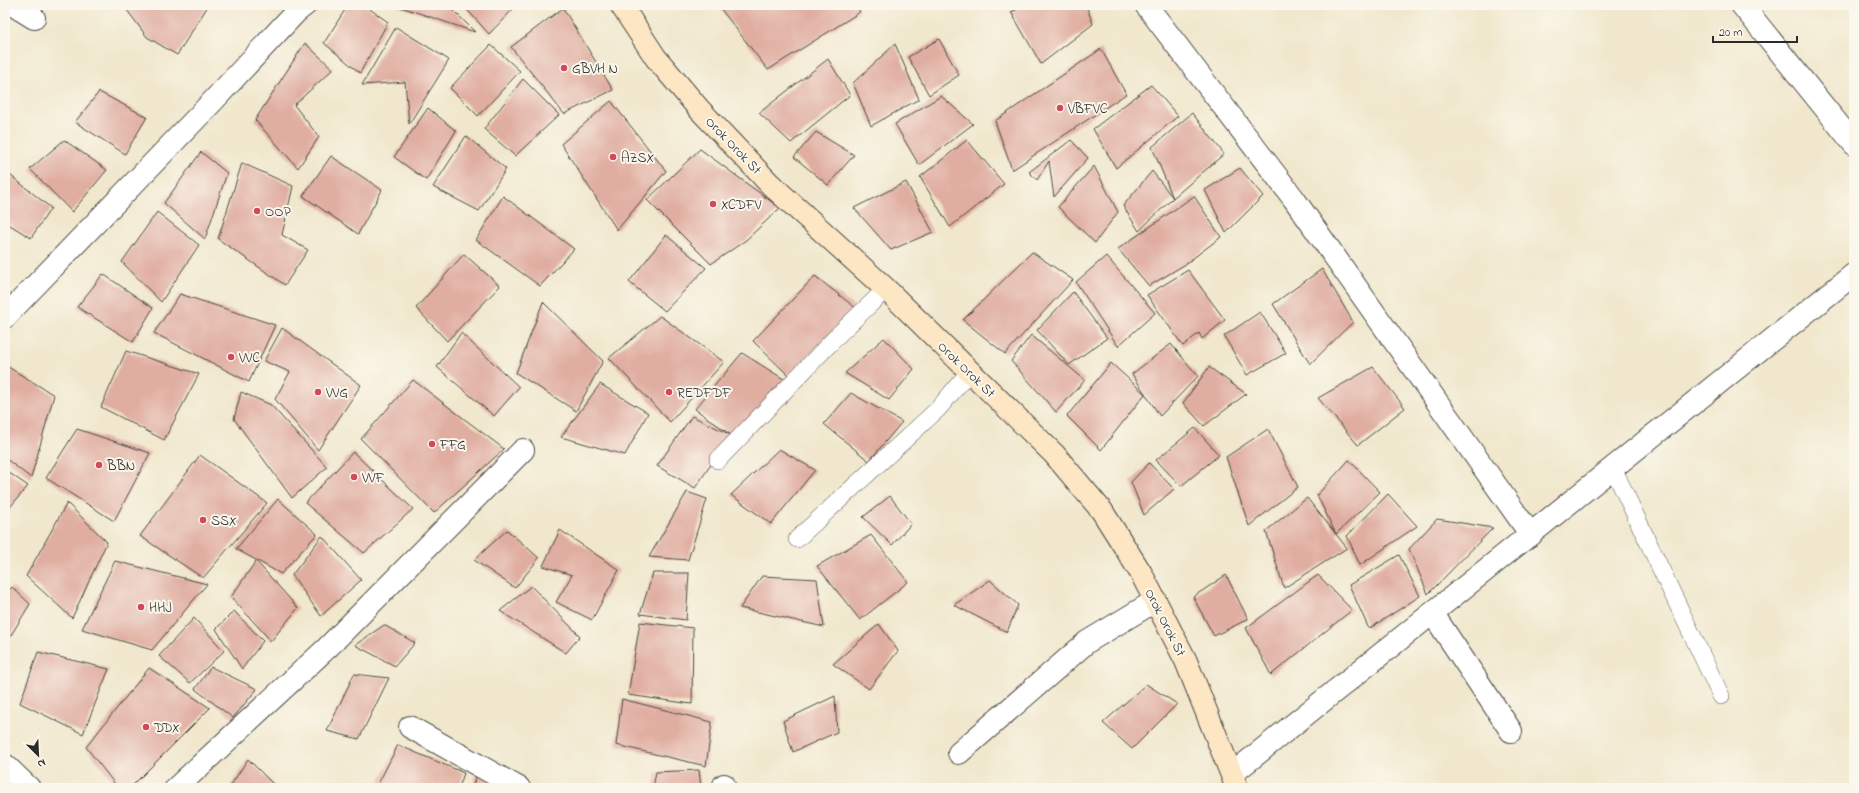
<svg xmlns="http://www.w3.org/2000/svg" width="1859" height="793" font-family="'Indie Flower',sans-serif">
<rect width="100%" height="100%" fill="#fbf7ec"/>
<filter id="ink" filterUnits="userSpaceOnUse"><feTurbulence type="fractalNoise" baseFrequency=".025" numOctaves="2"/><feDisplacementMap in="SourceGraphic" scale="8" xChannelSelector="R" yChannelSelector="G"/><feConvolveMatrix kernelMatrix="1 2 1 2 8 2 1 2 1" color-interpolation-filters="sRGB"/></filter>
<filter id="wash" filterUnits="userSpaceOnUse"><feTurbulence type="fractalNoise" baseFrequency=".012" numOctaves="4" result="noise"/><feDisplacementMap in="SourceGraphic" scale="16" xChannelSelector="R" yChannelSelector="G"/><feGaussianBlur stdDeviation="0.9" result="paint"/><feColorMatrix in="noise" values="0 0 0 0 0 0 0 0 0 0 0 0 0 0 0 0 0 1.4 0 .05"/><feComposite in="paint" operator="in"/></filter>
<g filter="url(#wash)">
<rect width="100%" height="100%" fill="#f0e7cc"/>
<g id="blocks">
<!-- building -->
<g fill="#e0aea1">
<path d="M131,5H206L208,6L177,55L147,37L127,10Z"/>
<path d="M348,5H364L388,22L360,73L324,43Z"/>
<path d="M395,5H448L475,32Z"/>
<path d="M463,5H517L489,34Z"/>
<path d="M725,5H855L860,12L768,70L720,8Z"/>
<path d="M1027,5H1086L1093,24L1041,64L1011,12Z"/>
<path d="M563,8L613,90L564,114L511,47Z"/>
<path d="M396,27L449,60L409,124L405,82L362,85Z"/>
<path d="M939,39L959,75L929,95L908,57Z"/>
<path d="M305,43L333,69L294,105L319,137L298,168L255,120Z"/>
<path d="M895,44L919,99L871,126L853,83Z"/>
<path d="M491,45L520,71L478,116L450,88Z"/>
<path d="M1101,49L1126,94L1012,170L995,121Z"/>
<path d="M828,59L850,95L791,143L759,113Z"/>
<path d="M523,79L559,115L515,156L484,129Z"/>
<path d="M1151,85L1178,116L1116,168L1093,129Z"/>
<path d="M99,92L147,117L125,154L75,122Z"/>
<path d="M941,96L973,124L919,165L895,124Z"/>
<path d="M611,101L666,171L617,230L561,144Z"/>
<path d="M428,108L456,131L426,180L394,157Z"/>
<path d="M1192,113L1224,154L1173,198L1152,147Z"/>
<path d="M816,132L854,155L828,185L794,157Z"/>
<path d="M466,136L506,169L479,211L433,187Z"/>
<path d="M64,140L107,170L72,212L30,169Z"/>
<path d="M967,140L1004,184L950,227L920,177Z"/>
<path d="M1071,140L1088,158L1054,197L1049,161L1037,180L1029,172Z"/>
<path d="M700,149L780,208L746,240L711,264L647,200Z"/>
<path d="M201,152L227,173L205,239L164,203Z"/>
<path d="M331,156L382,190L358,234L303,196Z"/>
<path d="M242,163L293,186L282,235L308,250L285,285L218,239Z"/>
<path d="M1094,166L1118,212L1095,243L1058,207Z"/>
<path d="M1240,168L1263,196L1226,233L1205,190Z"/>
<path d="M5,171L51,208L31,238L5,222Z"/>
<path d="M1152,171L1173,198L1139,231L1123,206Z"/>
<path d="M906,182L933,232L891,250L854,208Z"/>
<path d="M503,196L574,249L540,286L476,240Z"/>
<path d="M1194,196L1221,237L1184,265L1149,286L1118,249Z"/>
<path d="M157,212L199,245L161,302L122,262Z"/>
<path d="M666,235L706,268L665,311L629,282Z"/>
<path d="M1032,252L1073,280L1005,354L963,320Z"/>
<path d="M464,254L500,286L447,341L416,308Z"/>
<path d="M1106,256L1155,313L1118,346L1076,282Z"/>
<path d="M1322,269L1353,322L1310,364L1273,304Z"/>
<path d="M1188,270L1225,320L1202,339L1199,333L1183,346L1147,295Z"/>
<path d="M103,274L153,308L133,342L77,307Z"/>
<path d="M815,276L857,309L788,375L753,341Z"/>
<path d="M1073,292L1107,338L1069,365L1037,330Z"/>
<path d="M180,294L275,325L249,382L154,333Z"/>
<path d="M543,302L603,361L576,411L516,373Z"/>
<path d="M1260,312L1286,353L1247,375L1224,336Z"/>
<path d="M660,316L724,362L670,422L609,358Z"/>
<path d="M282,328L361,385L318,450L275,399L290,372L264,361Z"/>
<path d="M461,333L519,387L494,416L437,367Z"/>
<path d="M1031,335L1085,380L1056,412L1011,361Z"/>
<path d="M884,338L914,369L889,400L845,373Z"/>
<path d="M1171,344L1198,376L1160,416L1132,374Z"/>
<path d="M126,351L199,374L164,440L101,407Z"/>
<path d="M742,353L790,383L731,435L695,488L657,466L692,416L731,435L695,409Z"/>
<path d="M1111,363L1145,394L1101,450L1067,416Z"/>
<path d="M5,365L54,395L31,478L5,458Z"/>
<path d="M1209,367L1246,394L1204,426L1183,403Z"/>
<path d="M1373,367L1405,408L1358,445L1318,398Z"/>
<path d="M413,380L504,449L434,513L361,439Z"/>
<path d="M600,384L648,413L625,455L561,437Z"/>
<path d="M241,392L271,405L327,467L292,498L234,419Z"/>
<path d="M851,393L902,422L869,461L824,424Z"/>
<path d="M1195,428L1219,455L1181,486L1156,460Z"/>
<path d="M77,429L150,453L114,521L46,478Z"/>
<path d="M1268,429L1298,487L1249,526L1226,457Z"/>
<path d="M779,449L815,470L771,524L731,495Z"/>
<path d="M353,452L413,509L364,553L305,503Z"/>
<path d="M200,455L267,503L203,578L140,536Z"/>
<path d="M1349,460L1380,492L1336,534L1317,495Z"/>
<path d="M1149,463L1174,489L1144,515L1131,482Z"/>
<path d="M5,470L28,486L5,513Z"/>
<path d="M687,492L707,499L688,560L649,557Z"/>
<path d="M1388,494L1417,526L1360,565L1347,536Z"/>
<path d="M890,496L911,524L892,545L863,517Z"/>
<path d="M1307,498L1347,548L1284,588L1266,531Z"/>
<path d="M278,499L317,534L281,574L236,549Z"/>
<path d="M67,503L107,542L72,618L26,576Z"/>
<path d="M1437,519L1493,528L1428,594L1409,549Z"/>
<path d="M507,530L539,558L515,588L474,560Z"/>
<path d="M560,530L619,570L592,620L556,602L572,575L543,566Z"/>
<path d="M871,535L908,582L860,620L817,566Z"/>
<path d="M322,536L361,580L321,616L292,575Z"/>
<path d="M1399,555L1420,596L1369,629L1349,585Z"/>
<path d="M115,561L207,584L152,650L82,629Z"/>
<path d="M256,561L298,608L271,641L231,597Z"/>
<path d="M653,573H689L686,620L640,614Z"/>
<path d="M1226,575L1248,619L1214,636L1193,597Z"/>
<path d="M1318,575L1352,610L1271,675L1246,628Z"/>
<path d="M762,576L817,579L824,627L740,608Z"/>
<path d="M990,580L1018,605L1007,632L954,605Z"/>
<path d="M531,586L580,636L566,653L500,611Z"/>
<path d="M12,587L30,604L5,645V595Z"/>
<path d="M234,611L263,641L242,669L216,629Z"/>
<path d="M194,618L224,651L190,683L159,656Z"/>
<path d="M640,622L693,628L692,704L628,695Z"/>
<path d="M879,624L898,651L869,689L833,664Z"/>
<path d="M384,625L415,643L395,666L355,645Z"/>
<path d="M38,652L109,669L83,734L20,703Z"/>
<path d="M211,667L257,689L233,718L195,689Z"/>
<path d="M149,668L210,708L130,788H118L86,747Z"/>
<path d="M354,674L389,678L359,739L327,731Z"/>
<path d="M1146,684L1177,704L1132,749L1103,723Z"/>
<path d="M835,696L837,732L793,752L783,721Z"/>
<path d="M622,699L712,722L706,766L616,745Z"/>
<path d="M398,745L464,773L459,788H376Z"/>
<path d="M248,759L277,788H229Z"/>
<path d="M699,770L701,788H653L656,772Z"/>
<path d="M477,773L500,788H472Z"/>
</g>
</g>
</g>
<g filter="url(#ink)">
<use href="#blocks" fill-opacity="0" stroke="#494743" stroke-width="1"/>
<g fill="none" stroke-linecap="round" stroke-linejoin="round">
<!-- service casing -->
<g stroke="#494743" stroke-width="18">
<g id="service">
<path d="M718,460L840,333L886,289"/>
<path d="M1613,468L1721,696"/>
<path d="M797,539L938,409L970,371"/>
</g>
</g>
<!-- minor casing -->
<g stroke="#494743" stroke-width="24">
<g id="minor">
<path d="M13,5L34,18"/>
<path d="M1146,5L1294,199L1531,535"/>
<path d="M1742,5L1854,144"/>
<path d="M5,317L213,101L295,13L305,5"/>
<path d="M1433,614L1511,731"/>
<path d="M410,727L519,788"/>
<path d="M959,753L1087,642L1155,601"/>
<path d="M1232,774L1854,274"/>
<path d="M176,788L327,648L523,450"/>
<path d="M723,788L724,785"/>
</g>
</g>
<!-- tertiary casing -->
<g stroke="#494743" stroke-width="24">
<path id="tertiary" d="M5,765L29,788"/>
</g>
<!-- secondary casing -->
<g stroke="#494743" stroke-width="24">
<path id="secondary" d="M621,5L656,58L699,109L770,184L886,289L1054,454L1102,511L1141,573L1186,661L1237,788"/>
</g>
<!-- service -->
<use href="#service" stroke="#fff" stroke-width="17"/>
<!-- minor -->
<use href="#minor" stroke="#fff" stroke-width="22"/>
<!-- tertiary -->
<use href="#tertiary" stroke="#fff" stroke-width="22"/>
<!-- secondary -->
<use href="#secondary" stroke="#fce6c4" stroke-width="22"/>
</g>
</g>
<!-- markers -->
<g fill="#d1495b" stroke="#fbf7ec" stroke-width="1.5">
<circle cx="564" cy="68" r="4"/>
<circle cx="1060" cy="108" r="4"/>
<circle cx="613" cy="157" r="4"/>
<circle cx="713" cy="204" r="4"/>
<circle cx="257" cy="211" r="4"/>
<circle cx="231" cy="357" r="4"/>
<circle cx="318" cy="392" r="4"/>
<circle cx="669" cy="392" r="4"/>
<circle cx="432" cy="444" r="4"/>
<circle cx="99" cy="465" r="4"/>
<circle cx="354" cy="477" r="4"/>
<circle cx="203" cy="520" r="4"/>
<circle cx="141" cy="607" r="4"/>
<circle cx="146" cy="727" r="4"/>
</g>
<g text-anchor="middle" stroke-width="4" stroke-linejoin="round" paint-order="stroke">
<!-- poi labels -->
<g font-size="14" fill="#2b2b2b" stroke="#fbf7ec" text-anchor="start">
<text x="572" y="73">GBVH N</text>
<text x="1068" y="113">VBFVC</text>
<text x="621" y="162">AZSX</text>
<text x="721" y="209">XCDFV</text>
<text x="265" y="216">OOP</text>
<text x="239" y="362">VVC</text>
<text x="326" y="397">VVG</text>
<text x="677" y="397">REDFDF</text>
<text x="440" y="449">FFG</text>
<text x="107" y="470">BBN</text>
<text x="362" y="482">VVF</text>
<text x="211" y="525">SSX</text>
<text x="149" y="612">HHJ</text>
<text x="154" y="732">DDX</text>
</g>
<!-- street labels -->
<g font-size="14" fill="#2b2b2b" stroke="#fbf7ec">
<text transform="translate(734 145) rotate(46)" y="5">Orok Orok St</text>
<text transform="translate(967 369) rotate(44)" y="5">Orok Orok St</text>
<text transform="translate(1166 622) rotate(63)" y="5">Orok Orok St</text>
</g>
</g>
<!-- margin -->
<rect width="1859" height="793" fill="none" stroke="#fbf7ec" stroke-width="20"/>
<!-- north arrow -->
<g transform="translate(38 755) rotate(156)" stroke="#fbf7ec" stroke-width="3" paint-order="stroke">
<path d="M0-3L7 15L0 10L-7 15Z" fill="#2b2b2b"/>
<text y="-6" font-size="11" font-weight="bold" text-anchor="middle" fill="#2b2b2b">N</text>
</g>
<!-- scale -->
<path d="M1713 36v6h84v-6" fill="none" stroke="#2b2b2b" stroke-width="2"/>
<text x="1719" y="36" font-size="12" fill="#2b2b2b" stroke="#fbf7ec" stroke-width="3" paint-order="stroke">20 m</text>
</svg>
